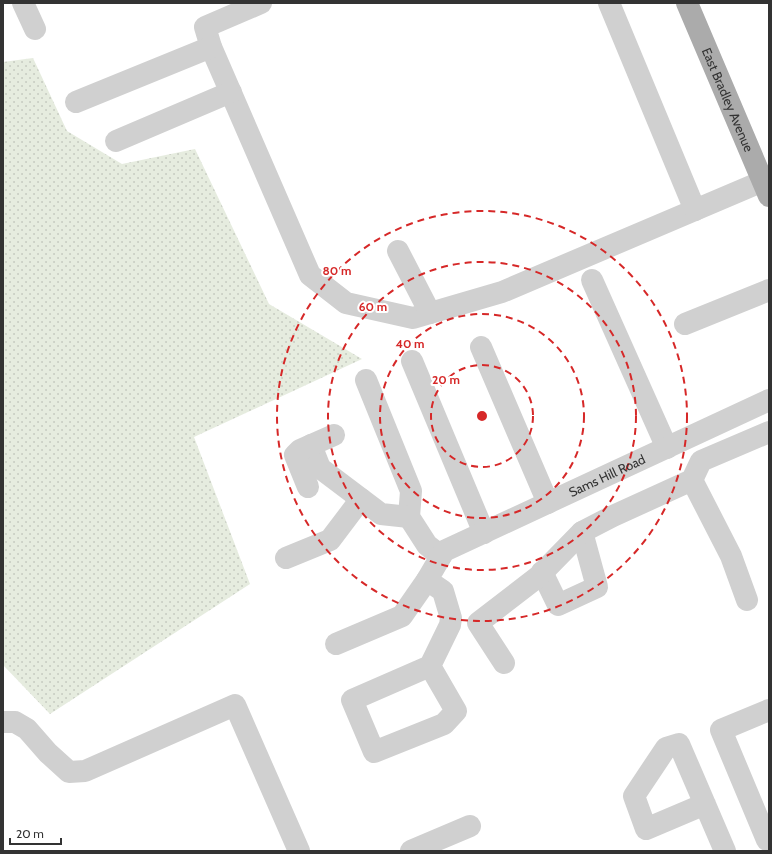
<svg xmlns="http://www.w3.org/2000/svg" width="772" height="854" font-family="Cabin,sans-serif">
<defs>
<pattern id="grass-dots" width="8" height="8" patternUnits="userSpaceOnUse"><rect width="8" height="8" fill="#e6ecdf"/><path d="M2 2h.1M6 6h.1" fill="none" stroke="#c6cbc0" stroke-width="1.8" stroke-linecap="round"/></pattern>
</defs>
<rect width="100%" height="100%" fill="#fff"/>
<!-- grass -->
<path fill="url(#grass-dots)" d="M33,58L67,131L122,164L195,149L269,304L362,359L194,437L250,584L50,714L3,665V62Z"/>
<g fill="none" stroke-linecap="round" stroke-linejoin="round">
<!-- minor -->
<g stroke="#d0d0d0" stroke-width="22">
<path d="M23,3L35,29"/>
<path d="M261,3L205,27L211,47L310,275L346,303L413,318L502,292L763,181"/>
<path d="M609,3L695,210"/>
<path d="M76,102L211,47"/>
<path d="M116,141L231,92"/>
<path d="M398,251L430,313"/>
<path d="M592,280L667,448"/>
<path d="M685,324L769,290"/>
<path d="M481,347L548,503"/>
<path d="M412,361L484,533"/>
<path d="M366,380L411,491L409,517L427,545L441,556"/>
<path d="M311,445L320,468L381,514L409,517"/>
<path d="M692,480L731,556L747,600"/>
<path d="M308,487L295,455L300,450L334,435"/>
<path d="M286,558L330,540L361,499"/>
<path d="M542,572L558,605L597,587L582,532"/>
<path d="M336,644L402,616L427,580"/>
<path d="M504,663L478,623L539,576L582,532L613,516L692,480L701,461L769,432"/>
<path id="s1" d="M430,666L456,711L444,724L374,752L352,700L430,666L450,625L451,618L443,591L427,580L444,551L769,400"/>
<path d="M769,710L721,730L767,840L769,839"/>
<path d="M3,722H15L27,729L48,753L69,772L85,771L235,705L299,851"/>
<path d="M705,804L646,829L634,796L666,748L679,744L725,851"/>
<path d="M411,851L470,826"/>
</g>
<!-- major -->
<path stroke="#ababab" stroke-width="22" id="s2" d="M687,3L769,196"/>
</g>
<!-- distance rings -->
<g fill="none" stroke="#d62828" stroke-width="2" stroke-dasharray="7 5">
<circle cx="482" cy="416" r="51"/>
<circle cx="482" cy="416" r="102"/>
<circle cx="482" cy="416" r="154"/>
<circle cx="482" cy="416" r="205"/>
</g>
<g text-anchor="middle" stroke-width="4" stroke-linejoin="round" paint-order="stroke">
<!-- street labels -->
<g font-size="13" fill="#333" stroke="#fff">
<text dy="5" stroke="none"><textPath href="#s2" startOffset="105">East Bradley Avenue</textPath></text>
<text dy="5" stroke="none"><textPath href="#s1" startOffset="600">Sams Hill Road</textPath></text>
</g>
</g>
<circle cx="482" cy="416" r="6" fill="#d62828" stroke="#fff" stroke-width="2"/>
<g font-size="12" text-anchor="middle" font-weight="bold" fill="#d62828" stroke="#fff" stroke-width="4" stroke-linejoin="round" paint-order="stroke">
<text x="337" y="275">80 m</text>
<text x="373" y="311">60 m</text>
<text x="410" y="348">40 m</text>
<text x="446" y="384">20 m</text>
</g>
<!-- border -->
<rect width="772" height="854" fill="none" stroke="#333333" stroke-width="8"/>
<!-- scale -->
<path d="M10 838v6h51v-6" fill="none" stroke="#333333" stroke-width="2"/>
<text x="16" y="838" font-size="12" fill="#333333" stroke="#ffffff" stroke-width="3" paint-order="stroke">20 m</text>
</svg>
